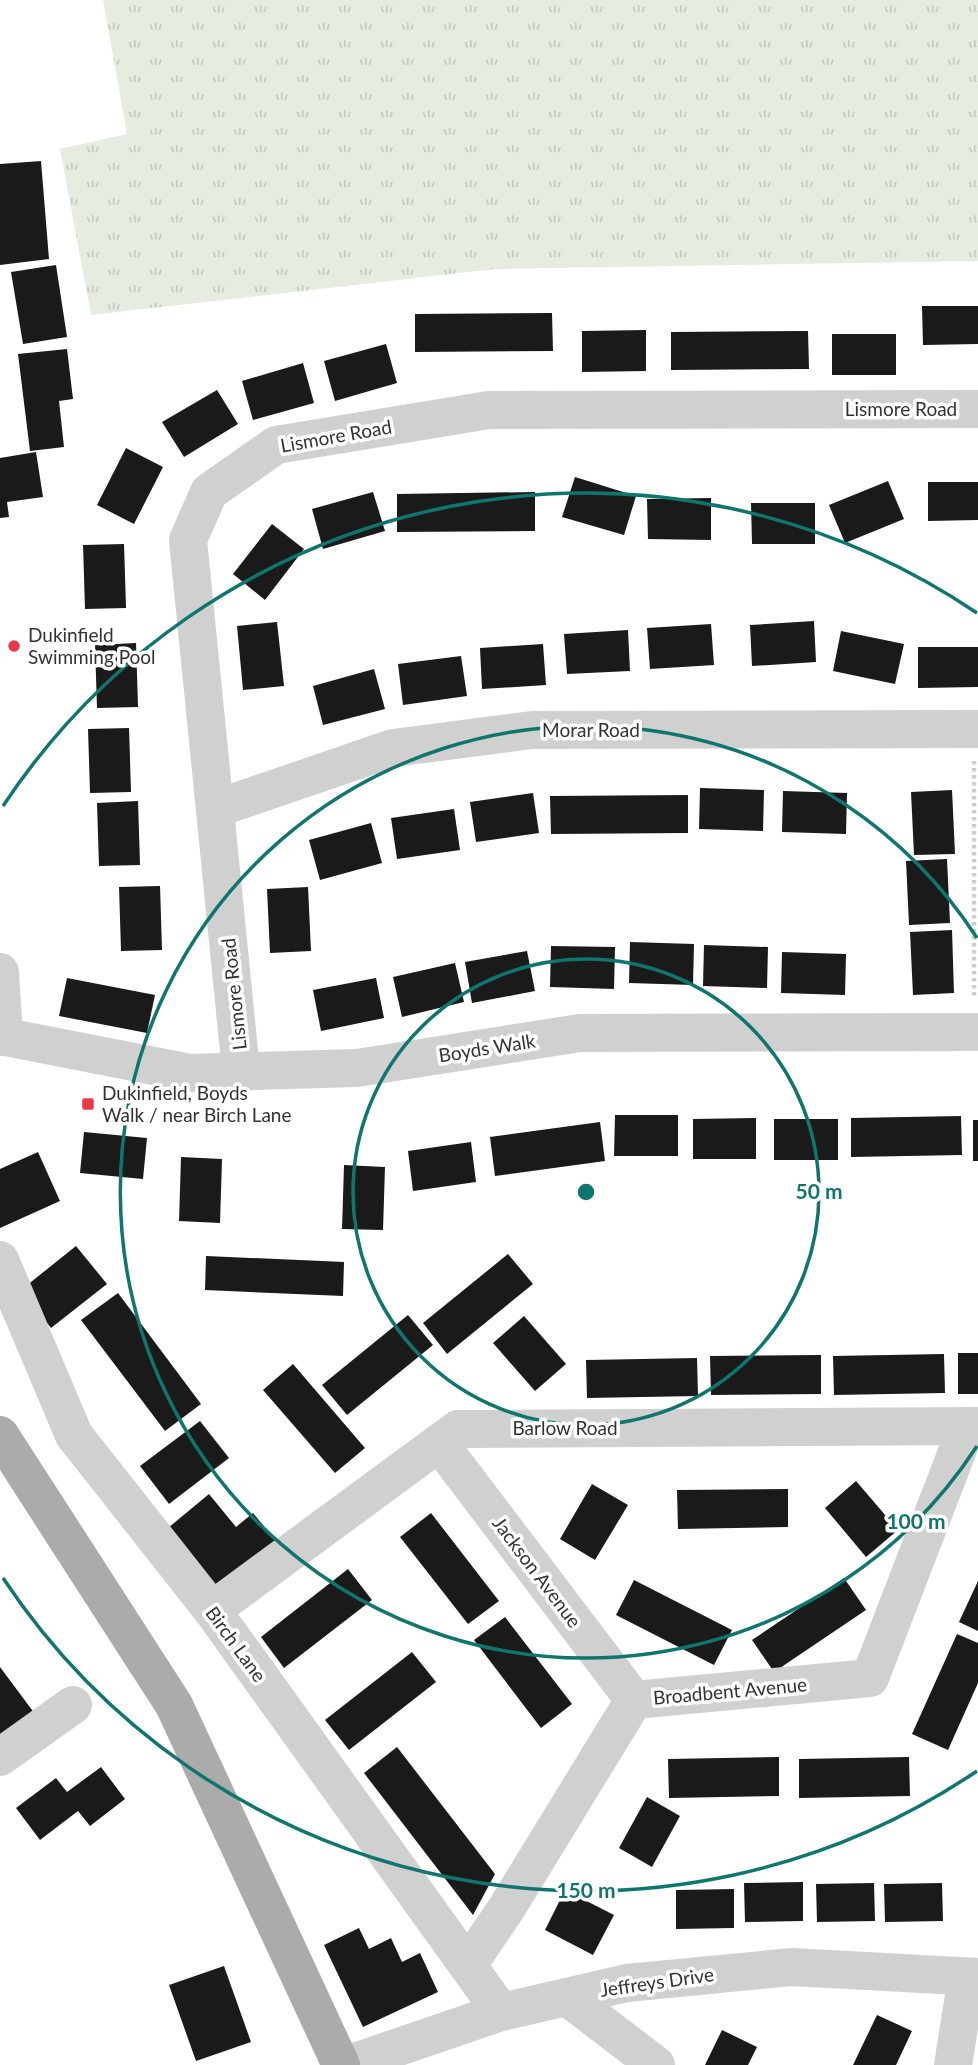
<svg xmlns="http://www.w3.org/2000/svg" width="978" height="2065" font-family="Lato,sans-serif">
<defs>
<pattern id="park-tufts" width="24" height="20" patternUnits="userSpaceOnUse" patternTransform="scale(1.75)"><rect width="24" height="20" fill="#e6ecdf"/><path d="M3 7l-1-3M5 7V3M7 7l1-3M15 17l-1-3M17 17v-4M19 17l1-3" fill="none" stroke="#c6cbc0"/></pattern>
</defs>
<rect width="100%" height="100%" fill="#fff"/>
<!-- park -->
<path fill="url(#park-tufts)" d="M103,0H978V261L495,269L91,315L60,149L127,134Z"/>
<!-- building -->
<g fill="#1a1a1a">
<path d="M41,161L49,259L0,265V164Z"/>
<path d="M56,265L67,337L23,344L11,272Z"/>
<path d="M922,306H978V344L923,345Z"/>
<path d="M552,313L553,351L415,352V314Z"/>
<path d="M646,330V371L582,372V331Z"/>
<path d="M808,331L809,369L671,370V332Z"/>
<rect x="832" y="334" width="64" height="41"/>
<path d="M386,344L397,383L335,401L324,361Z"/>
<path d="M67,349L73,399L59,401L64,447L30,451L18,354Z"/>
<path d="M303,363L314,403L253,420L242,381Z"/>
<path d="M217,390L238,424L184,457L162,422Z"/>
<path d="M126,448L163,467L134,524L97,505Z"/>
<path d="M36,452L43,497L7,502L9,517L0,518V458Z"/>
<path d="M575,477L636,496L624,535L562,517Z"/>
<path d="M888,481L904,519L845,543L829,505Z"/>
<path d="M928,482H978V520L928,521Z"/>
<path d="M373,492L385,531L323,549L312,509Z"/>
<path d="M535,492V531L397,532V494Z"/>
<path d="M711,498V540L648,539L647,499Z"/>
<path d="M751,503H815V544H752Z"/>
<path d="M272,524L304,549L265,600L233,574Z"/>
<path d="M124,544L126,608L85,609L83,545Z"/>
<path d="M814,621L816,662L752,666L750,625Z"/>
<path d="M277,622L284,686L243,690L237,626Z"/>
<path d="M711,624L714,665L650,669L647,628Z"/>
<path d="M628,630L630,671L567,674L564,634Z"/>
<path d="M841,631L904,644L895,684L833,671Z"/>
<path d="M136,643L138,707L97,708L95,645Z"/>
<path d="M543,644L546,685L482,689L480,648Z"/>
<path d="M918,647H978V687L918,688Z"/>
<path d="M461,656L467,696L403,705L398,664Z"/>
<path d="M374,669L385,709L323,725L313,686Z"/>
<path d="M129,728L131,792L90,793L88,729Z"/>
<path d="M700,788L764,790L763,831L699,829Z"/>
<path d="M952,790L955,854L914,855L911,792Z"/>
<path d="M783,791L847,793L846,834L782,832Z"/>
<path d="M533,793L539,833L476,842L470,802Z"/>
<path d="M688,795V833L551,834L550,796Z"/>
<path d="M138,801L140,865L99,866L97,803Z"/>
<path d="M454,809L460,850L397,859L391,818Z"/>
<path d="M371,823L382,863L320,880L309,840Z"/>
<path d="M947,859L950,923L909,925L906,861Z"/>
<path d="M160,886L162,950L121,951L119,887Z"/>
<path d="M308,887L311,951L270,953L267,889Z"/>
<path d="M952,930L954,993L913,995L910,932Z"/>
<path d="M630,942L694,944L693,985L629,983Z"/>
<path d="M704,945L768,947L767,988L703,986Z"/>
<path d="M551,946L615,947L614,989L550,987Z"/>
<path d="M527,951L535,991L472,1003L465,962Z"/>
<path d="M782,952L846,954L845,995L781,993Z"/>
<path d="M455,963L464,1002L402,1017L393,977Z"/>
<path d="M67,978L155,995L147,1033L59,1016Z"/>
<path d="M376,978L384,1018L321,1031L313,990Z"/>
<path d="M615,1115H678V1156H614Z"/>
<path d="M961,1116L962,1155L851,1157V1118Z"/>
<path d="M756,1118V1159H693V1119Z"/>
<rect x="774" y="1119" width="64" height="41"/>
<rect x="973" y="1120" width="5" height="41"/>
<path d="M600,1122L605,1161L495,1176L490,1137Z"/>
<path d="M84,1132L147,1138L143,1179L80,1173Z"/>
<path d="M471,1142L476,1182L413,1191L408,1151Z"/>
<path d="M38,1152L60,1201L0,1228V1169Z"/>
<path d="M181,1157L222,1159L220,1223L179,1221Z"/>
<path d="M344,1165L385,1167L383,1230L342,1229Z"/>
<path d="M76,1246L107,1284L51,1328L21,1290Z"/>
<path d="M508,1254L533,1284L447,1354L423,1323Z"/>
<path d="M206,1256L344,1262L343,1296L205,1290Z"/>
<path d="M118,1293L201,1404L165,1431L81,1320Z"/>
<path d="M408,1315L433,1345L347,1415L322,1385Z"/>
<path d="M524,1316L566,1364L535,1391L493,1343Z"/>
<rect x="958" y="1353" width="20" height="41"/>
<path d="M944,1354L945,1393L834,1395L833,1356Z"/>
<path d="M821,1355V1394L711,1395L710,1356Z"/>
<path d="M697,1358L698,1396L587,1398L586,1360Z"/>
<path d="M293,1364L365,1448L335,1473L263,1390Z"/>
<path d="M200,1421L229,1458L169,1504L140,1466Z"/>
<path d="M856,1481L898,1530L866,1557L825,1508Z"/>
<path d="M592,1484L628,1505L595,1560L560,1539Z"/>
<path d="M788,1489V1527L678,1529L677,1490Z"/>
<path d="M209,1494L236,1527L253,1513L276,1541L217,1589L168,1528Z"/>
<path d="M431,1513L499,1601L468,1624L400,1537Z"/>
<path d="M348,1569L372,1600L284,1668L261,1637Z"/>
<path d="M844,1578L866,1610L774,1672L752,1640Z"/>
<path d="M634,1580L732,1630L714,1665L616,1615Z"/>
<path d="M978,1581V1631L959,1622Z"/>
<path d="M505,1617L572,1704L541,1728L474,1640Z"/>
<path d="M957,1634L978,1643V1683L948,1750L912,1734Z"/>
<path d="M412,1652L436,1682L349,1750L325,1720Z"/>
<path d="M0,1667L41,1722L0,1746Z"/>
<path d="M397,1747L495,1874L473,1915L364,1773Z"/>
<path d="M779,1757V1796L669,1798L668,1759Z"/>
<path d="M909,1757L910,1796L799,1798V1759Z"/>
<path d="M101,1767L125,1799L90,1826L78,1811L40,1840L16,1808L56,1778L67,1792Z"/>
<path d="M647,1797L680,1816L652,1867L619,1848Z"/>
<path d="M803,1882V1921L745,1922L744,1883Z"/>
<path d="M874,1883L875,1921L817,1922L816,1884Z"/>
<path d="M942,1883L943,1921L885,1922L884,1884Z"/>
<path d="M734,1889V1928L676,1929V1890Z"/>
<path d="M565,1890L614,1915L593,1955L545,1930Z"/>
<path d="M359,1928L369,1949L391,1938L402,1962L420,1953L438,1992L363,2027L324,1945Z"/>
<path d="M224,1966L251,2042L196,2061L169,1985Z"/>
<path d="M877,2015L912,2031L896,2065H853Z"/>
<path d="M722,2030L757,2047L748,2065H705Z"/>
</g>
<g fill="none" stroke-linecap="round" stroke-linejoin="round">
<!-- path -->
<path stroke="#cdcdcd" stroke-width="4.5" stroke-dasharray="3.5 3.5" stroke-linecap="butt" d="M974,761V997"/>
<!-- minor -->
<g stroke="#d0d0d0" stroke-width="38">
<path d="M215,809L393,748L532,730L978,729"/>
<path d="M0,972L4,1037"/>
<path d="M0,1036L190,1073L357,1068L580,1033L978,1032"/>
<path d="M241,1071L188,540L209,492L276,445L489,410L978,409"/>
<path d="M0,1260L74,1435L212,1610L501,2012"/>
<path d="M439,1443L634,1700"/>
<path d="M212,1610L458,1429L978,1426"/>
<path d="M0,1757L73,1705"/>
<path d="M468,1965L506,1909L634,1700L870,1678L967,1426"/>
<path d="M567,1997L656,2065"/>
<path d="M346,2065L501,2012L627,1983L792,1967L978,1977"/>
<path d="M953,2065L967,1977"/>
</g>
<!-- major -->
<path stroke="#ababab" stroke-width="38" d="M0,1435L174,1705L341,2065"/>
</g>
<!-- distance rings -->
<g fill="none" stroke="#0f766e" stroke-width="3.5">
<circle cx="586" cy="1192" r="233"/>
<path d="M977 1446A466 466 0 1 1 977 938"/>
<path d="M977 1771A699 699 0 0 1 3 1578M3 806A699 699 0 0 1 977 613"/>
</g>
<!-- markers -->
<g fill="#e63946" stroke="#fff" stroke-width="2.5">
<circle cx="14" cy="646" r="7"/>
<rect x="81" y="1097" width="14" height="14" rx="3.5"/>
</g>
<g text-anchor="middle" stroke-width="7" stroke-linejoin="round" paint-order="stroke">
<!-- street labels -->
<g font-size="19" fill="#333" stroke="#fff">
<text x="901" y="416">Lismore Road</text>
<text transform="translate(336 436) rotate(-10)" y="7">Lismore Road</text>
<text x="591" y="737">Morar Road</text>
<text transform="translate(234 994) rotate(-96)" y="7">Lismore Road</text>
<text transform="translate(487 1048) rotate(-9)" y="7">Boyds Walk</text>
<text x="565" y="1435">Barlow Road</text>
<text transform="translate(537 1572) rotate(53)" y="7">Jackson Avenue</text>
<text transform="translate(236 1644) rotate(54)" y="7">Birch Lane</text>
<text transform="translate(730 1691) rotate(-5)" y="7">Broadbent Avenue</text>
<text transform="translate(657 1982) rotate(-8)" y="7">Jeffreys Drive</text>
</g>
<!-- poi labels -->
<g font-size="19" fill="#333" stroke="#fff" text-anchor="start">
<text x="28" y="642">Dukinfield<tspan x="28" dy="22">Swimming Pool</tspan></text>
<text x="102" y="1100">Dukinfield, Boyds<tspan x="102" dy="22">Walk / near Birch Lane</tspan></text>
</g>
</g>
<circle cx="586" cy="1192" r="10" fill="#0f766e" stroke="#fff" stroke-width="3.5"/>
<g font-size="21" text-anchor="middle" font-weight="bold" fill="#0f766e" stroke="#fff" stroke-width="7" stroke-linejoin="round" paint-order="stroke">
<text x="819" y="1199">50 m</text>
<text x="916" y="1529">100 m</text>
<text x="586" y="1898">150 m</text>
</g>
</svg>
